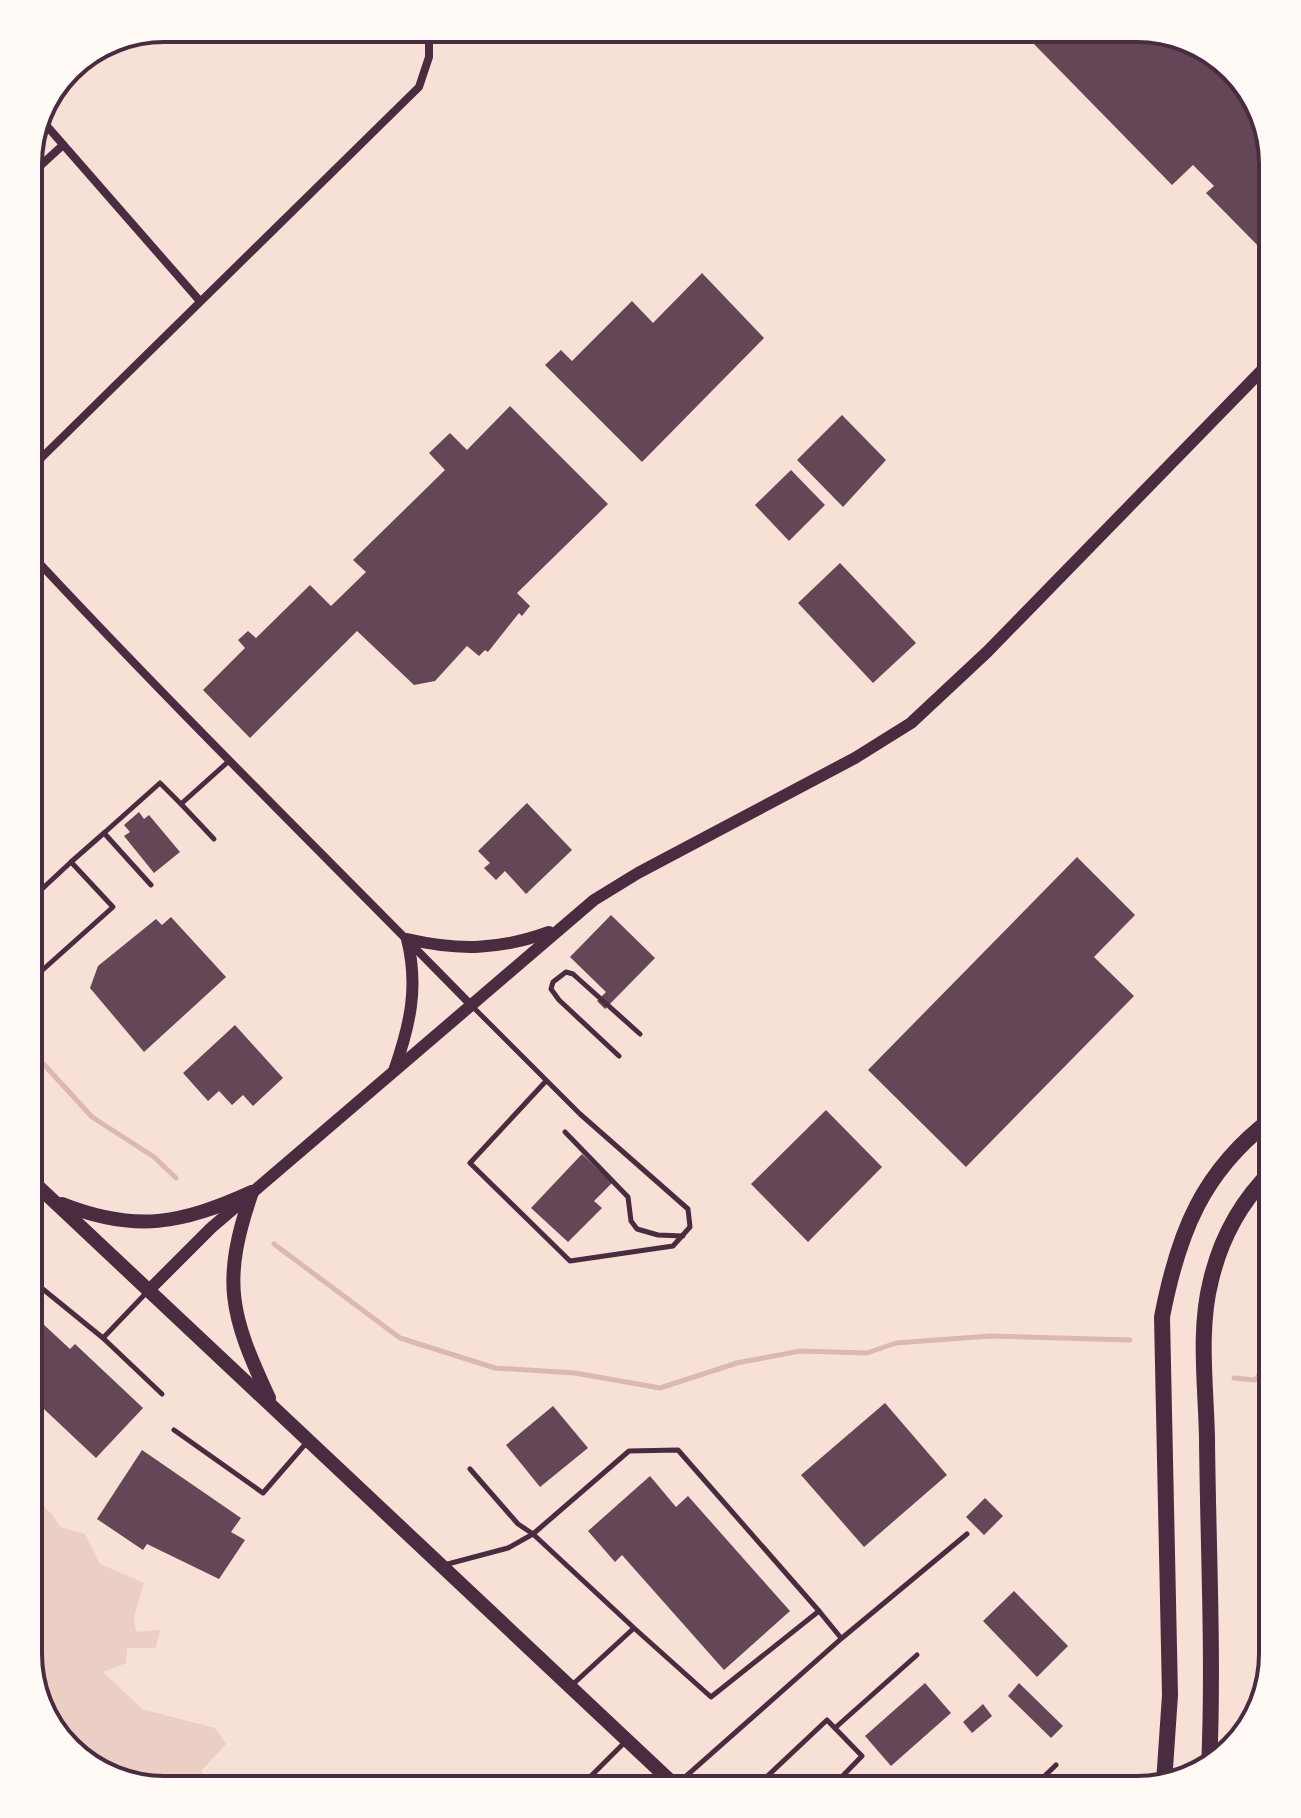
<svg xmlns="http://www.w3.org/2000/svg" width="1301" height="1818" font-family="'DejaVu Sans',sans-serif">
<rect width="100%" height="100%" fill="#f7e1d7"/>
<!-- green -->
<path fill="#ebcfc5" d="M28,1492L53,1515L60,1527L85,1534L100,1564L144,1583L134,1617L136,1632L160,1630L156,1648H127L126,1663L103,1672L142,1709L215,1728L226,1744L201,1771L216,1790H155L95,1772L46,1723L28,1654Z"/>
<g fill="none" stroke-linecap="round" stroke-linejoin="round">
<!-- stream -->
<g stroke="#dcb8b0" stroke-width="5">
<path d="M28,1047L92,1117L154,1157L176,1178"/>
<path d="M274,1244L400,1338L495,1368L575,1373L660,1388L737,1363L800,1351L867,1353L896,1343L990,1336L1130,1340"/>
<path d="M1234,1378L1255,1380L1273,1358"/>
</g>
</g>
<!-- building -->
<g fill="#644757">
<path d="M1044,28H1146L1206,46L1255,95L1273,164V261L1206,193L1214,186L1193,165L1172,185L1031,41Z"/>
<path d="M702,273L764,338L642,462L545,365L561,350L572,361L632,301L653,323Z"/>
<path d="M510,406L608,504L517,593L530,606L522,616L519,613L488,652L485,650L479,656L467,646L435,681L414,685L357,631L250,738L203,690L245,648L238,640L248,631L256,638L310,585L331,606L366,572L353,560L445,470L429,453L450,433L467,450Z"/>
<path d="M842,415L886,460L843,507L797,460Z"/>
<path d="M791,470L825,505L789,541L755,505Z"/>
<path d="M840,563L916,643L873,683L798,603Z"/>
<path d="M527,803L572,850L526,894L505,871L496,880L484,868L490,863L478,851Z"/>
<path d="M139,812L144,819L149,815L180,852L154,873L124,836L130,832L124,825Z"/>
<path d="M1077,857L1135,915L1094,957L1134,996L966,1167L868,1070Z"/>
<path d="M611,915L655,958L605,1009L597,1001L606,992L570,957Z"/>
<path d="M171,917L226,977L144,1052L90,988L98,966L156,919L162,925Z"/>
<path d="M235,1025L283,1078L253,1106L243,1095L232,1105L219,1091L208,1101L183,1073Z"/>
<path d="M826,1110L882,1167L808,1242L751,1184Z"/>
<path d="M582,1154L612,1183L594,1201L602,1208L568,1242L531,1208Z"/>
<path d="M28,1310L70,1349L75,1344L143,1408L96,1458L28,1394Z"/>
<path d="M885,1403L947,1475L864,1547L801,1475Z"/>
<path d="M553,1406L588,1448L540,1487L506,1445Z"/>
<path d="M142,1450L241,1518L231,1532L245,1540L219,1579L147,1544L143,1550L97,1519Z"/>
<path d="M650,1476L676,1507L688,1496L790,1611L724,1670L622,1555L615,1562L588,1531Z"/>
<path d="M985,1498L1003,1516L984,1535L966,1517Z"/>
<path d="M1014,1591L1068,1646L1037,1677L983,1621Z"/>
<path d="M925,1683L951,1713L891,1766L865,1736Z"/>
<path d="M1019,1683L1063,1726L1051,1738L1008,1696Z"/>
<path d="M983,1704L992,1716L972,1733L963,1722Z"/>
</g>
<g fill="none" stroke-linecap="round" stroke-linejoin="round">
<!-- service -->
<g stroke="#4a2c40" stroke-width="5">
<path d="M181,804L214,839"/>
<path d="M151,885L104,833L160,783L181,804L229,761"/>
<path d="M28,902L71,862"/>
<path d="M28,983L113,907L71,862L104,833"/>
<path d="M472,1006L580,1114L688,1209L690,1227L673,1246L570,1261L470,1163L546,1081"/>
<path d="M619,1056L559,1000L551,989L553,982L566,972L573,974L640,1034"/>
<path d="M565,1132L628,1197L631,1221L637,1229L658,1235L683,1236"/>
<path d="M28,1277L103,1338"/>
<path d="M148,1291L103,1338L162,1394"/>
<path d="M174,1430L263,1493L308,1441"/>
<path d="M444,1565L508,1548L533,1534L518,1524L470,1469"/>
<path d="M819,1611L841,1638"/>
<path d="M571,1686L634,1628L711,1697L819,1611L678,1450L629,1451L533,1534L634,1628"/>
<path d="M835,1728L917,1655"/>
<path d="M759,1784L827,1720L862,1756L829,1790"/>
<path d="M676,1785L842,1638L967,1534"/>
<path d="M577,1790L626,1741"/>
<path d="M1030,1790L1056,1765"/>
</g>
<!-- minor -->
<g stroke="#4a2c40" stroke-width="8">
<path d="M39,117L199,300"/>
<path d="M28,177L63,145"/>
<path d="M28,471L419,87L429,57V28"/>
<path d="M28,551C172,706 323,854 471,1005"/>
</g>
<!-- secondary -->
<g stroke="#4a2c40" stroke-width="12">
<path d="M394,1071C410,1025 419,987 407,939C459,951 499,950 549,932"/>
<path d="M149,1290L211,1228L594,900L638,873L855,758L911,723L987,652L1273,359"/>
</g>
<!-- primary -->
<g stroke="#4a2c40" stroke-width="14">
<path d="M28,1177L680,1790"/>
<path d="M252,1192C221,1282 230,1314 269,1398"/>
<path d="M62,1204C136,1233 181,1224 252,1192"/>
</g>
<!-- motorway -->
<g stroke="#4a2c40" stroke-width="16">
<path d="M1209,1768C1214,1658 1208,1548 1207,1438C1206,1387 1198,1330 1211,1280C1221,1238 1242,1200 1273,1170"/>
<path d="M1164,1783L1170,1695L1162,1317C1178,1234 1202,1171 1273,1118"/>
</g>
</g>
<!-- crop -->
<path d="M0 0H1301V1818H0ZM164 42H1137A122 122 0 0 1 1259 164V1654A122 122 0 0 1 1137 1776H164A122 122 0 0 1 42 1654V164A122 122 0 0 1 164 42Z" fill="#fffaf5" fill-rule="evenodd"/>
<path fill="none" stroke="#4a2c40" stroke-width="4" d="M164 42H1137A122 122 0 0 1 1259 164V1654A122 122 0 0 1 1137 1776H164A122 122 0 0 1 42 1654V164A122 122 0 0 1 164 42Z"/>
</svg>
